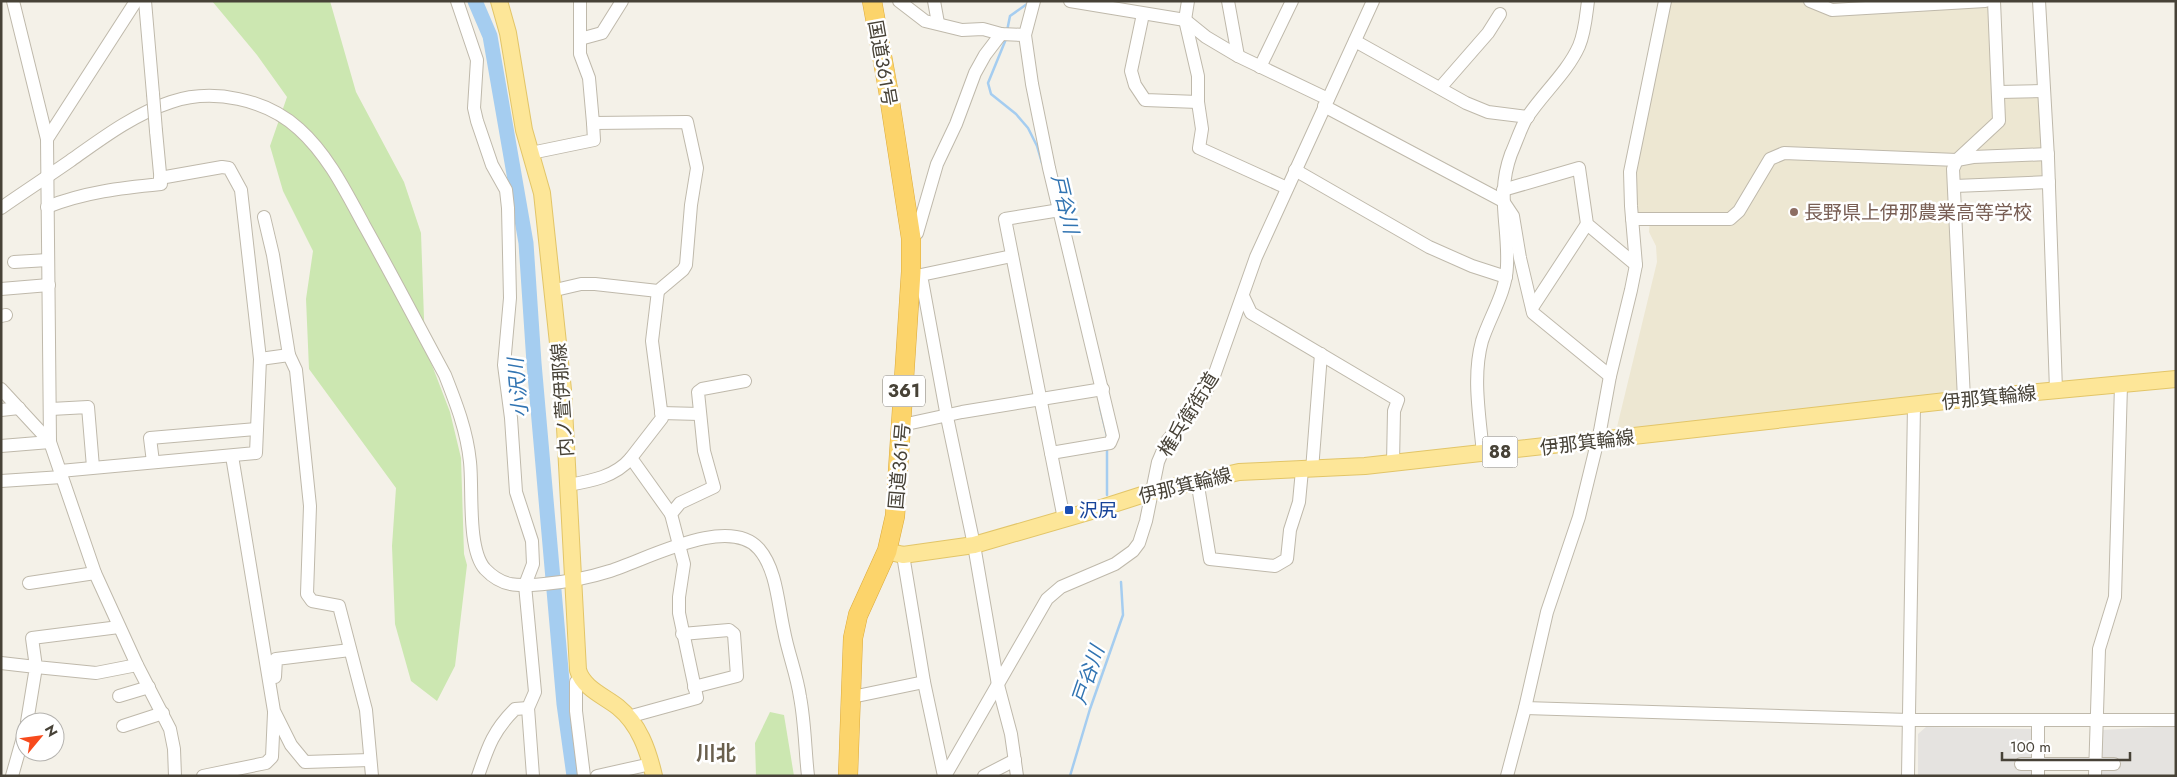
<svg xmlns="http://www.w3.org/2000/svg" width="2177" height="777" font-family="Jost,'Noto Sans JP',sans-serif">
<rect width="100%" height="100%" fill="#f4f1e8"/>
<!-- education -->
<path fill="#ede7d2" d="M1665,1H1810L1820,6L1994,1L1999,92L2044,91L2049,182L1955,187L1964,393L1620,431L1617,427L1657,262L1656,246L1649,232L1650,219H1632L1630,172Z"/>
<!-- green -->
<g fill="#cce7b1">
<path d="M212,1H330L356,92L404,182L421,233L425,347L450,412L461,458L464,554L467,565L455,666L437,701L411,681L395,624L392,546L396,488L309,369L306,299L313,251L283,191L270,146L287,97L257,55Z"/>
<path d="M770,712L784,715L794,776H756L755,743Z"/>
</g>
<!-- parking -->
<g fill="#e5e3e0">
<path d="M2174,726V776H2101L2102,730Z"/>
<path d="M1926,727L2035,729V776H1918V734Z"/>
</g>
<g fill="none" stroke-linecap="round" stroke-linejoin="round">
<!-- stream -->
<g stroke="#a5cdf0" stroke-width="2.5">
<path d="M1007,31L1010,16L1027,4"/>
<path d="M1006,39L988,83L991,94L1016,114L1028,128L1037,146L1042,163"/>
<path d="M1100,407L1107,436"/>
<path d="M1107,495V451"/>
<path d="M1070,776L1090,709L1123,615L1121,582"/>
</g>
<!-- river -->
<path stroke="#a5cdf0" stroke-width="15" d="M475,1L490,36L526,243L534,363L564,704L574,776"/>
<!-- minor casing -->
<g stroke="#bfb9ab" stroke-width="14">
<g id="minor">
<path d="M13,1L47,139L50,442"/>
<path d="M145,1L153,94"/>
<path d="M457,1L477,60L474,108L477,121L492,165L506,190L508,208L510,298L504,365L511,418L516,492L532,541L533,564L525,585L535,692L528,708L533,776"/>
<path d="M899,1L925,21L962,30L983,29L1001,34L1025,35"/>
<path d="M934,1L938,23"/>
<path d="M1034,1L1025,35L1032,84L1049,168L1113,436L1110,443L1051,453L1064,519"/>
<path d="M1070,1L1185,20L1206,37L1238,56L1328,99"/>
<path d="M1188,1L1185,20L1198,76V102L1202,129L1199,148L1287,188"/>
<path d="M1228,1L1238,56"/>
<path d="M1810,1L1832,10L1985,1"/>
<path d="M2039,1L2048,158L2056,390"/>
<path d="M1143,14L1131,71L1135,85L1145,100L1198,102"/>
<path d="M580,39L602,33L622,1"/>
<path d="M1355,41L1466,103L1488,112L1528,117"/>
<path d="M1260,67L1292,1"/>
<path d="M1440,88L1488,33L1500,14"/>
<path d="M1999,92L2044,91"/>
<path d="M1324,106L1503,201L1513,216L1520,258L1533,313L1610,376"/>
<path d="M47,139L136,1"/>
<path d="M531,153L594,140L593,123"/>
<path d="M1295,170L1429,247L1472,266L1506,277"/>
<path d="M1955,186L2049,182"/>
<path d="M1503,190L1579,168L1587,224L1636,265"/>
<path d="M47,207C85,192 121,188 161,184L156,131"/>
<path d="M1,208C24,192 47,177 70,161C101,139 134,114 171,102C213,88 266,99 299,129C328,155 346,192 364,225C392,275 418,325 445,375C456,403 467,431 470,462C473,489 467,549 485,569C503,588 519,586 544,584C566,582 588,578 610,571C646,560 728,514 759,549C777,570 778,605 784,631C788,653 797,675 800,697C805,723 805,750 808,776"/>
<path d="M264,217L273,255L289,355"/>
<path d="M1632,219H1730L1739,211L1770,159L1784,153L1957,160L1973,157L2048,154"/>
<path d="M911,238L917,233L937,164L956,124L975,73L985,55L1001,34"/>
<path d="M1012,256L921,275L947,417L974,545L998,685L1011,734L1017,776"/>
<path d="M14,262L48,260"/>
<path d="M1,289L49,285"/>
<path d="M551,291L581,284H595L658,291L683,270L686,265L691,205L697,168L687,122L593,123L589,78L580,54V1"/>
<path d="M658,291L652,341L662,418L631,458L671,514"/>
<path d="M1243,296L1251,313L1398,400L1394,411L1393,463"/>
<path d="M1532,308L1587,224"/>
<path d="M1,316L6,315"/>
<path d="M260,359L289,355L296,370L310,506L307,594L312,601L339,606L366,710L372,776"/>
<path d="M1,389L50,442L95,573L137,665L170,729L174,749L175,776"/>
<path d="M1964,399L1953,169L1957,160L1999,121L1994,1"/>
<path d="M51,409L88,407L93,467"/>
<path d="M1,410L19,408"/>
<path d="M661,413L700,414"/>
<path d="M902,425L962,412L1103,389"/>
<path d="M1,446L50,442"/>
<path d="M1051,453L1005,219L1060,210"/>
<path d="M1483,454C1480,418 1472,377 1482,341C1490,316 1506,293 1507,266C1509,225 1496,195 1511,154C1516,143 1520,130 1526,119C1542,94 1567,73 1579,46C1585,32 1586,16 1588,1"/>
<path d="M232,456L274,711L291,745L305,762L370,760"/>
<path d="M153,462L150,438L257,429"/>
<path d="M1312,470L1321,354"/>
<path d="M60,471L256,453L260,359L241,190L229,168L222,167L160,178"/>
<path d="M1197,480L1210,559L1275,566L1287,559L1290,530L1299,502L1302,470"/>
<path d="M1,481L62,477"/>
<path d="M568,485C591,481 615,477 631,458"/>
<path d="M903,555L924,682L944,776"/>
<path d="M29,583L95,573"/>
<path d="M119,627L32,638L36,667L96,673L137,665"/>
<path d="M682,634L729,630L734,634L737,676L694,687"/>
<path d="M1,663L36,667L27,722"/>
<path d="M275,677L276,659L350,650"/>
<path d="M580,678L576,682V711L584,776"/>
<path d="M119,696L149,687"/>
<path d="M852,697L924,682"/>
<path d="M1525,708L1909,720H2176"/>
<path d="M628,717L697,698L679,613V597L684,564L671,514L680,503L714,487L704,451L698,392L702,389L745,381"/>
<path d="M123,726L163,713"/>
<path d="M2021,764H2114"/>
<path d="M12,776L25,730"/>
<path d="M203,776L266,763L272,757L274,713"/>
<path d="M478,776C488,747 493,731 515,709L528,708"/>
<path d="M597,776L651,764"/>
<path d="M945,776L1047,599L1061,587L1115,564L1133,551L1139,543L1146,521L1158,462L1167,441L1205,393L1215,373L1256,257L1373,1"/>
<path d="M984,776L1015,760"/>
<path d="M1507,776L1525,708L1547,612L1579,517L1600,431L1610,376L1631,290L1636,265L1631,206L1630,172L1665,1"/>
<path d="M1908,776L1914,405"/>
<path d="M2038,776V721"/>
<path d="M2095,776L2099,649L2115,597L2121,385"/>
</g>
</g>
<!-- major casing -->
<g stroke="#e2c568" stroke-width="18">
<g id="major">
<path d="M499,1L508,33L524,130L542,193L563,390L578,670C583,688 604,696 618,707C639,724 648,750 654,776"/>
<path d="M887,551L903,555L974,545L1098,509L1151,492L1239,472L1365,466L1964,399L2176,379"/>
</g>
</g>
<!-- highway casing -->
<g stroke="#dcaa3a" stroke-width="20">
<path id="highway" d="M848,776L853,638L858,615L887,551L895,516L911,272V238L888,89L872,1"/>
</g>
<!-- minor -->
<use href="#minor" stroke="#fff" stroke-width="12"/>
<!-- major -->
<use href="#major" stroke="#fde698" stroke-width="16"/>
<!-- highway -->
<use href="#highway" stroke="#fcd46b" stroke-width="19"/>
<!-- minor-bridge casing -->
<g stroke="#bfb9ab" stroke-width="14" stroke-linecap="butt">
<path id="minor-bridge" d="M153,94L156,131"/>
</g>
<!-- minor-bridge -->
<use href="#minor-bridge" stroke="#fff" stroke-width="12"/>
</g>
<!-- markers -->
<circle fill="#8d6e63" stroke="#fff" stroke-width="2" cx="1794" cy="212" r="5"/>
<rect fill="#1a4fb4" stroke="#fff" stroke-width="2" x="1064" y="505" width="10" height="10" rx="2.5"/>
<g text-anchor="middle" stroke-width="5" stroke-linejoin="round" paint-order="stroke">
<!-- shield labels -->
<g fill="#fff" stroke="#7e7b73" stroke-width="1">
<rect x="883" y="375.5" width="42" height="31" rx="4"/>
<rect x="1482.5" y="436.5" width="35" height="31" rx="4"/>
</g>
<g font-size="18" font-weight="bold" fill="#474237">
<text x="904" y="397">361</text>
<text x="1500" y="458">88</text>
</g>
<!-- street labels -->
<g font-size="19" fill="#474237" stroke="#fff">
<text transform="translate(883 63) rotate(80)" y="7">国道361号</text>
<text transform="translate(1989 397) rotate(-6)" y="7">伊那箕輪線</text>
<text transform="translate(562 400) rotate(-94)" y="7">内ノ萱伊那線</text>
<text transform="translate(1188 414) rotate(-58)" y="7">権兵衛街道</text>
<text transform="translate(1587 442) rotate(-7)" y="7">伊那箕輪線</text>
<text transform="translate(899 466) rotate(-85)" y="7">国道361号</text>
<text transform="translate(1185 485) rotate(-14)" y="7">伊那箕輪線</text>
</g>
<!-- education labels -->
<g font-size="19" fill="#785e54" stroke="#fff" text-anchor="start">
<text x="1804" y="219">長野県上伊那農業高等学校</text>
</g>
<!-- transit labels -->
<g font-size="19" fill="#164399" stroke="#fff" text-anchor="start">
<text x="1079" y="517">沢尻</text>
</g>
<!-- water labels -->
<g font-size="20" font-style="italic" fill="#3174b2" stroke="#fff">
<text transform="translate(1065 204) rotate(77)" y="7">戸谷川</text>
<text transform="translate(518 388) rotate(-95)" y="7">小沢川</text>
<text transform="translate(1088 675) rotate(-71)" y="7">戸谷川</text>
</g>
<!-- neighbourhood labels -->
<g font-size="20" font-weight="bold" fill="#6a604e" stroke="#fff">
<text x="716" y="760">川北</text>
</g>
</g>
<!-- border -->
<rect width="2177" height="777" fill="none" stroke="#474237" stroke-width="5"/>
<!-- north arrow -->
<g transform="translate(40 737) rotate(61)"><circle r="24" fill="#ffffff" stroke="#b5b3af"/>
<path d="M0-4L9 19L0 12L-9 19Z" fill="#f74a1c"/>
<text y="-8" font-size="14" font-weight="bold" text-anchor="middle" fill="#474237">N</text>
</g>
<!-- scale -->
<path d="M2002 752v8h128v-8" fill="none" stroke="#474237" stroke-width="2.5"/>
<text x="2010" y="752" font-size="15" fill="#474237" stroke="#ffffff" stroke-width="4" paint-order="stroke">100 m</text>
</svg>
